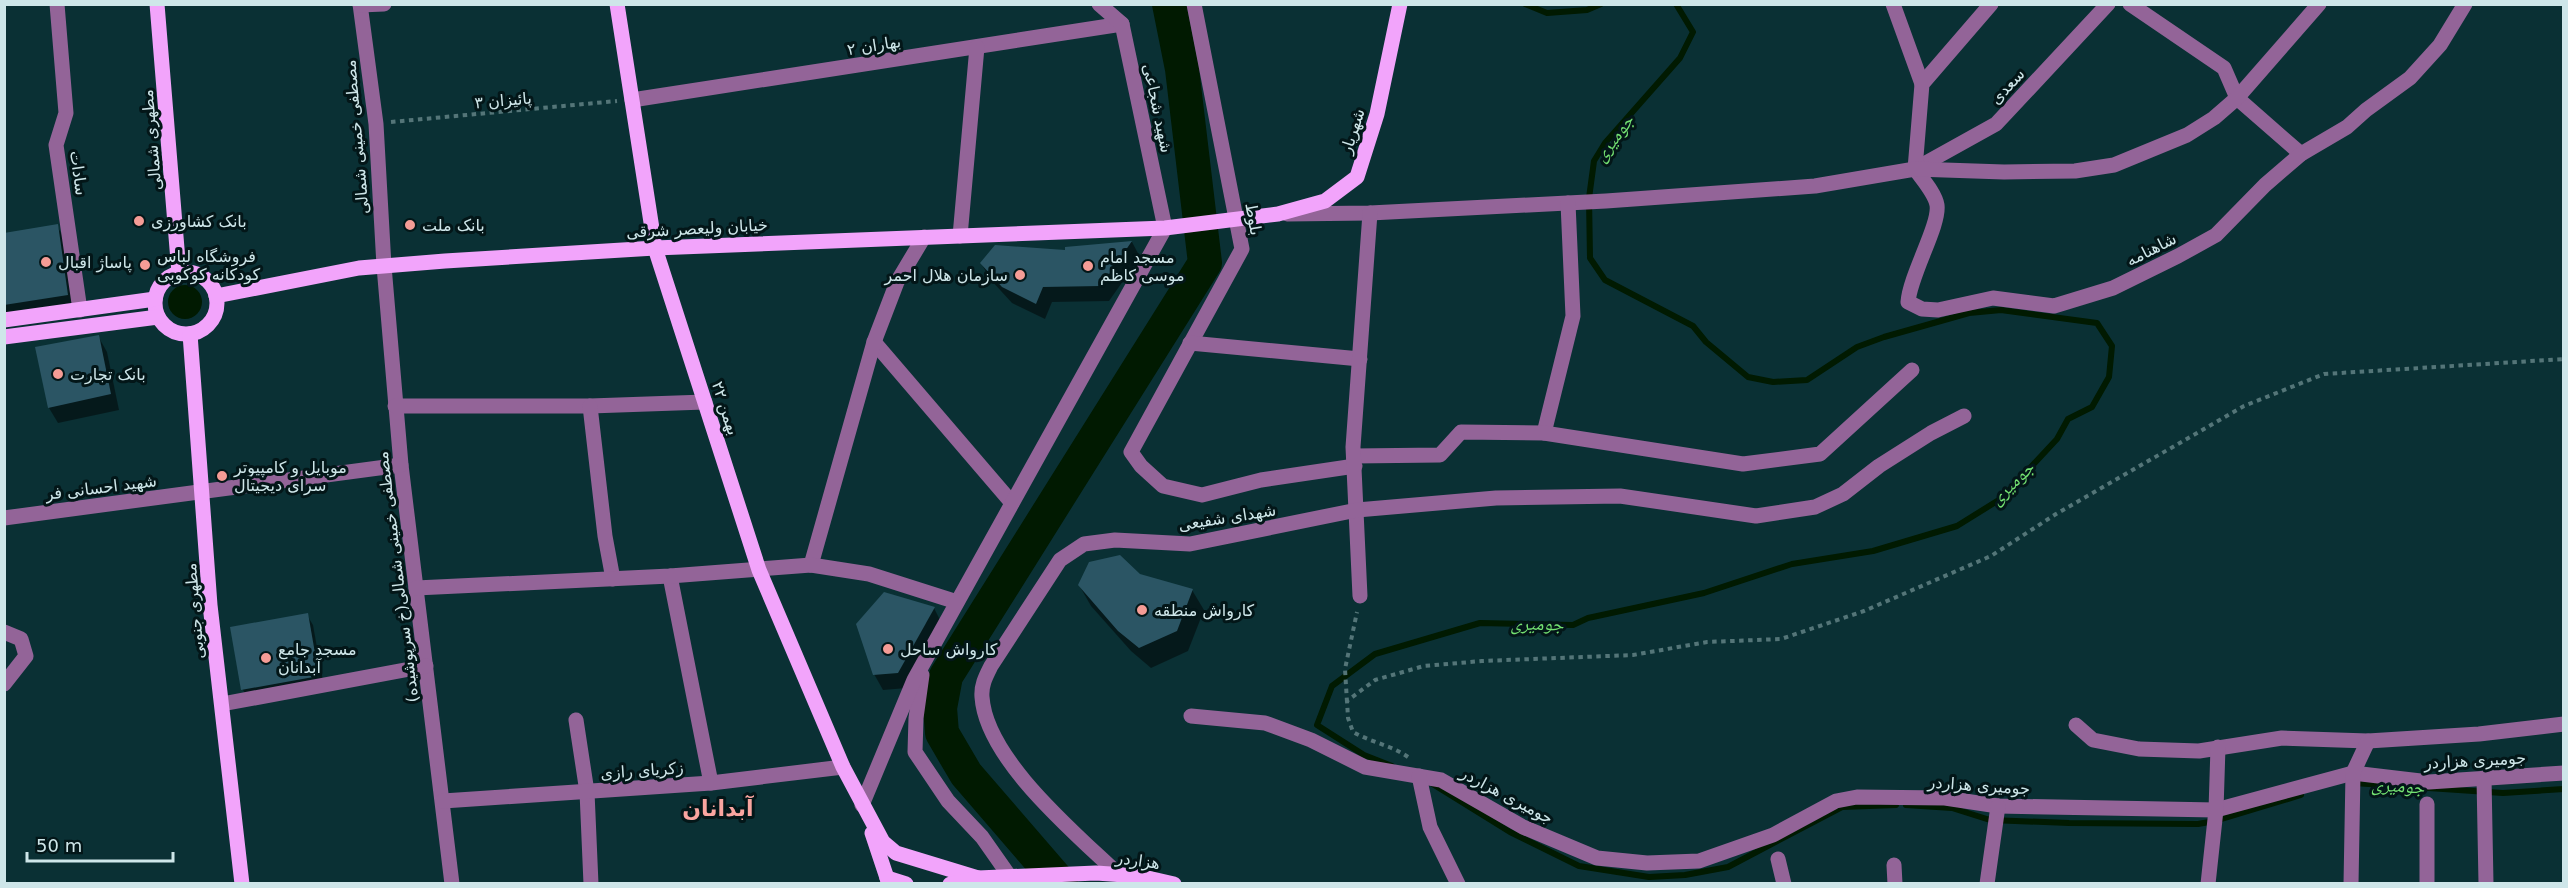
<svg xmlns="http://www.w3.org/2000/svg" width="2568" height="888" font-family="'DejaVu Sans','Noto Naskh Arabic',sans-serif">
<rect width="100%" height="100%" fill="#0a3034"/>
<!-- water -->
<circle fill="#011a01" cx="185" cy="302" r="17"/>
<!-- shadow -->
<g fill="#0007">
<path d="M57,226L66,242L76,311L4,322V235Z"/>
<path d="M1132,242L1140,257L1109,301L1052,302L1045,319L1012,303L990,279L981,263L1066,252L1067,248Z"/>
<path d="M98,336L107,352L119,410L58,423L49,408Z"/>
<path d="M1140,575L1192,590L1204,610L1188,651L1151,668L1131,651L1091,606L1079,585Z"/>
<path d="M934,608L942,624L907,688L883,690L874,674Z"/>
<path d="M307,615L313,625L324,686L249,700L243,690L232,628Z"/>
</g>
<g fill="none" stroke-linecap="round" stroke-linejoin="round">
<!-- stream -->
<g stroke="#011a01" stroke-width="6">
<path d="M1525,4L1547,13L1587,10L1601,4"/>
<path d="M1392,766L1364,755L1317,725L1332,686L1375,654L1480,623L1573,625L1588,618L1704,593L1792,564L1873,551L1957,526L2002,498L2057,439L2068,419L2092,407L2109,377L2112,346L2097,323L2001,310L1969,313L1884,337L1857,347L1807,380L1773,382L1748,377L1706,342L1693,326L1605,280L1590,258L1589,198L1594,161L1605,143L1680,58L1693,32L1676,4"/>
<path d="M1431,783L1510,832L1579,866L1649,877L1685,875L1728,867L1842,807L1896,805"/>
<path d="M2354,783L2503,793L2564,789"/>
<path d="M1906,805L1952,808L1990,820L2069,823L2198,824L2215,821L2301,795"/>
</g>
<!-- river -->
<path stroke="#011a01" stroke-width="34" d="M1061,884L966,774L942,733L940,708L946,676L1205,263L1182,69L1169,4"/>
</g>
<!-- building -->
<g fill="#2b5564">
<path d="M58,224L68,295L4,305V233Z"/>
<path d="M1132,241L1101,286L1043,287L1036,304L1002,287L980,263L995,245L1065,250V247Z"/>
<path d="M99,335L111,394L48,408L35,347Z"/>
<path d="M1120,555L1140,574L1193,589L1177,631L1139,648L1118,631L1078,585L1089,562Z"/>
<path d="M884,592L935,607L898,673L873,675L856,624Z"/>
<path d="M308,613L319,676L241,690L230,627Z"/>
</g>
<g fill="none" stroke-linecap="round" stroke-linejoin="round">
<!-- path -->
<g stroke="#547578" stroke-width="4" stroke-dasharray="4.5 4.5" stroke-linecap="butt">
<path d="M391,122L617,101"/>
<path d="M1347,702L1345,669L1357,612"/>
<path d="M1408,757C1391,745 1370,742 1353,732L1348,718L1347,701L1375,680L1424,666L1482,661L1633,655L1707,642L1781,639L1864,611L1991,556L2056,514L2244,406L2324,374L2564,359"/>
</g>
<!-- minor -->
<g stroke="#936498" stroke-width="15">
<path d="M57,4L66,113L56,145L80,310"/>
<path d="M360,4L376,124L384,266L401,465L452,884"/>
<path d="M1194,4L1242,249L1131,452L1141,466L1163,486L1202,495L1261,480L1355,466"/>
<path d="M1893,4L1922,84"/>
<path d="M2130,4L2224,68L2237,98L2301,154"/>
<path d="M360,5L384,4"/>
<path d="M632,100L1122,24"/>
<path d="M1915,169C1922,179 1935,193 1937,205C1940,225 1910,275 1908,302L1922,309L1938,310L1993,298L2054,306L2113,288L2178,256L2216,235L2265,185L2301,154L2347,127L2366,110L2410,78L2440,45L2465,4"/>
<path d="M1915,169L1996,124L2108,4"/>
<path d="M1915,169L1922,84L1991,4"/>
<path d="M1287,214L1370,213L1606,201L1815,186L1915,169L2004,172L2075,171L2114,165L2187,135L2214,118L2237,98L2319,4"/>
<path d="M960,236L977,47"/>
<path d="M874,342L1012,503"/>
<path d="M1190,343L1360,359"/>
<path d="M395,406H590L705,402"/>
<path d="M590,406L605,536L613,579"/>
<path d="M1544,433L1573,316L1568,203"/>
<path d="M1354,456L1440,455L1461,432L1544,433L1743,464L1820,454L1912,370"/>
<path d="M4,518L401,465"/>
<path d="M811,565L874,342L897,282L924,237"/>
<path d="M670,576L711,783"/>
<path d="M416,588L670,576L811,565L869,574L957,602"/>
<path d="M1360,596L1353,447L1370,213"/>
<path d="M4,632L21,639L26,656L4,684"/>
<path d="M922,675L916,718L915,752L948,801L982,837L1015,884"/>
<path d="M222,704L426,666"/>
<path d="M1191,716L1265,723L1311,740L1365,767L1441,780L1523,827L1597,858L1647,863L1699,861L1773,835L1836,801L1857,797L1945,798L1998,806L2216,810L2353,773L2429,782L2564,773"/>
<path d="M576,720L587,792L591,884"/>
<path d="M2076,725L2093,740L2139,749L2199,751L2282,738L2368,741L2479,734L2564,724"/>
<path d="M1419,776L1430,827L1458,884"/>
<path d="M2484,778L2486,884"/>
<path d="M443,801L711,783L843,767"/>
<path d="M862,805L914,680L1165,228L1122,24L1099,4"/>
<path d="M1778,859L1784,884"/>
<path d="M1894,865L1895,884"/>
<path d="M1118,874C1075,833 986,759 982,697C981,685 986,676 991,666L1060,560L1084,544L1115,540L1190,544L1357,510L1496,498L1620,496L1756,516L1815,507L1843,494L1879,466L1931,433L1964,416"/>
<path d="M1987,884L1998,806"/>
<path d="M2208,884L2216,810L2218,747"/>
<path d="M2351,884L2353,773L2368,741"/>
<path d="M2427,884V804"/>
</g>
<!-- major -->
<g stroke="#f2a4fb" stroke-width="15">
<path d="M157,4L179,273"/>
<path d="M617,4L655,248L759,570L843,767L883,842L896,853L978,878"/>
<circle cx="186" cy="303" r="31"/>
<path d="M216,296L359,268L445,261L655,248L1165,228L1278,214L1325,201L1357,177L1377,114L1400,4"/>
<path d="M4,320L155,299"/>
<path d="M190,334L210,605L242,884"/>
<path d="M4,337L158,317"/>
<path d="M872,833L889,884"/>
<path d="M887,878L906,884"/>
<path d="M950,884L978,878L1096,873L1139,876L1174,884"/>
</g>
</g>
<!-- markers -->
<g fill="#f59c96" stroke="#031618" stroke-width="2">
<circle cx="139" cy="221" r="6"/>
<circle cx="410" cy="225" r="6"/>
<circle cx="46" cy="262" r="6"/>
<circle cx="145" cy="265" r="6"/>
<circle cx="1088" cy="266" r="6"/>
<circle cx="1020" cy="275" r="6"/>
<circle cx="58" cy="374" r="6"/>
<circle cx="222" cy="476" r="6"/>
<circle cx="1142" cy="610" r="6"/>
<circle cx="888" cy="649" r="6"/>
<circle cx="266" cy="658" r="6"/>
</g>
<g text-anchor="middle" stroke-width="6" stroke-linejoin="round" paint-order="stroke">
<!-- street labels -->
<g font-size="16" fill="#cee6e9" stroke="#031618">
<text transform="translate(874 45) rotate(-9)" y="6">بهاران ۲</text>
<text transform="translate(2007 86) rotate(-47)" y="6">سعدی</text>
<text transform="translate(503 100) rotate(-5)" y="6">پائیزان ۳</text>
<text transform="translate(1158 108) rotate(78)" y="6">شهید شجاعی</text>
<text transform="translate(1352 131) rotate(-72)" y="6">شهریار</text>
<text transform="translate(356 137) rotate(-95)" y="6">مصطفی خمینی شمالی</text>
<text transform="translate(151 140) rotate(-95)" y="6">مطهری شمالی</text>
<text transform="translate(79 173) rotate(82)" y="6">سادات</text>
<text transform="translate(1254 219) rotate(80)" y="6">بلوط</text>
<text transform="translate(697 228) rotate(-3)" y="6">خیابان ولیعصر شرقی</text>
<text transform="translate(2151 249) rotate(-27)" y="6">شاهنامه</text>
<text transform="translate(726 408) rotate(72)" y="6">۲۲ بهمن</text>
<text transform="translate(101 487) rotate(-7)" y="6">شهید احسانی فر</text>
<text transform="translate(1227 517) rotate(-9)" y="6">شهدای شفیعی</text>
<text transform="translate(397 577) rotate(-97)" y="6">مصطفی خمینی شمالی(خ سرپوشیده)</text>
<text transform="translate(194 611) rotate(-95)" y="6">مطهری جنوبی</text>
<text transform="translate(2475 760) rotate(-3)" y="6">جومیری هزاردر</text>
<text transform="translate(642 770) rotate(-4)" y="6">زکریای رازی</text>
<text transform="translate(1979 785) rotate(4)" y="6">جومیری هزاردر</text>
<text transform="translate(1507 795) rotate(28)" y="6">جومیری هزاردر</text>
<text transform="translate(1138 860) rotate(8)" y="6">هزاردر</text>
</g>
<!-- poi labels -->
<g font-size="16" fill="#cee6e9" stroke="#031618" text-anchor="start">
<text x="151" y="227">بانک کشاورزی</text>
<text x="422" y="231">بانک ملت</text>
<text x="157" y="262">فروشگاه لباس<tspan x="157" dy="18">کودکانه کوکوبی</tspan></text>
<text x="1100" y="263">مسجد امام<tspan x="1100" dy="18">موسی کاظم</tspan></text>
<text x="58" y="268">پاساژ اقبال</text>
<text x="1008" y="281" text-anchor="end">سازمان هلال احمر</text>
<text x="70" y="380">بانک تجارت</text>
<text x="234" y="473">موبایل و کامپیوتر<tspan x="234" dy="18">سرای دیجیتال</tspan></text>
<text x="1154" y="616">کارواش منطقه</text>
<text x="278" y="655">مسجد جامع<tspan x="278" dy="18">آبدانان</tspan></text>
<text x="900" y="655">کارواش ساحل</text>
</g>
<!-- water labels -->
<g font-size="18" font-style="italic" fill="#74e272" stroke="#031618">
<text transform="translate(1614 138) rotate(-53)" y="6">جومیری</text>
<text transform="translate(2012 483) rotate(-44)" y="6">جومیری</text>
<text transform="translate(1537 624) rotate(1)" y="6">جومیری</text>
<text transform="translate(2398 786) rotate(4)" y="6">جومیری</text>
</g>
<!-- district labels -->
<g font-size="22" font-weight="bold" fill="#f9a5a0" stroke="#031618">
<text x="718" y="816">آبدانان</text>
</g>
</g>
<!-- border -->
<rect width="2568" height="888" fill="none" stroke="#cee6e9" stroke-width="12"/>
<!-- scale -->
<path d="M27 852v9h146v-9" fill="none" stroke="#cee6e9" stroke-width="3"/>
<text x="36" y="852" font-size="18" fill="#cee6e9" stroke="#031618" stroke-width="4.5" paint-order="stroke">50 m</text>
</svg>
